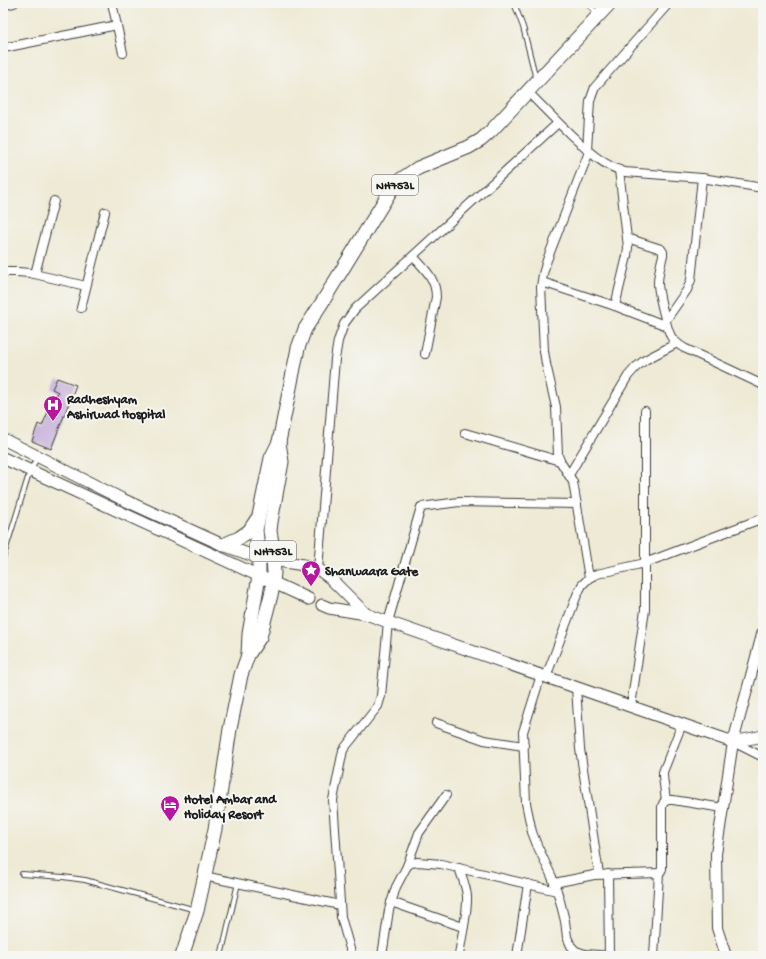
<svg xmlns="http://www.w3.org/2000/svg" width="766" height="959" font-family="'Gochi Hand',sans-serif">
<rect width="100%" height="100%" fill="#f6f6f2"/>
<filter id="ink" filterUnits="userSpaceOnUse"><feTurbulence type="fractalNoise" baseFrequency=".025" numOctaves="2"/><feDisplacementMap in="SourceGraphic" scale="8" xChannelSelector="R" yChannelSelector="G"/><feConvolveMatrix kernelMatrix="1 2 1 2 8 2 1 2 1" color-interpolation-filters="sRGB"/></filter>
<filter id="wash" filterUnits="userSpaceOnUse"><feTurbulence type="fractalNoise" baseFrequency=".012" numOctaves="4" result="noise"/><feDisplacementMap in="SourceGraphic" scale="16" xChannelSelector="R" yChannelSelector="G"/><feGaussianBlur stdDeviation="0.9" result="paint"/><feColorMatrix in="noise" values="0 0 0 0 0 0 0 0 0 0 0 0 0 0 0 0 0 1.4 0 .05"/><feComposite in="paint" operator="in"/></filter>
<g filter="url(#wash)">
<rect width="100%" height="100%" fill="#eeead5"/>
<g id="blocks">
<!-- building -->
<path fill="#c2a8d7" d="M57,378L76,385L51,449L32,441L38,424L42,426L50,407L51,408L58,392L52,389Z"/>
</g>
</g>
<g filter="url(#ink)">
<use href="#blocks" fill-opacity="0" stroke="#3c3b38" stroke-width="1"/>
<g fill="none" stroke-linecap="round" stroke-linejoin="round">
<!-- service casing -->
<g stroke="#3c3b38" stroke-width="6">
<g id="service">
<path d="M514,3L523,27L536,79"/>
<path d="M586,3L598,13"/>
<path d="M3,558L30,471L37,458"/>
<path d="M22,874L63,877L85,880L196,910"/>
<path d="M221,956L238,883"/>
</g>
</g>
<!-- minor casing -->
<g stroke="#3c3b38" stroke-width="10">
<g id="minor">
<path d="M112,3L123,53"/>
<path d="M3,6L14,3"/>
<path d="M3,48L117,25"/>
<path d="M527,91C542,106 556,121 571,135C588,151 602,165 625,172L702,178L763,188"/>
<path d="M587,150L590,101L595,87L669,3"/>
<path d="M627,238L661,249L663,252V255C661,264 658,274 658,283C658,292 667,331 672,338C675,342 679,345 684,348L763,385"/>
<path d="M413,256C425,270 436,278 436,297L425,354"/>
<path d="M3,272H17L30,273L86,286"/>
<path d="M35,274L54,201"/>
<path d="M542,282L615,306L667,326"/>
<path d="M615,306L627,256L628,247L619,170"/>
<path d="M81,308L105,212"/>
<path d="M666,320L687,290L691,280L702,178"/>
<path d="M465,433L560,461"/>
<path d="M569,475L628,376L636,367L645,360L677,343"/>
<path d="M318,569L335,359L338,341L344,324L355,309L558,123"/>
<path d="M589,578L573,482L560,461L558,455L556,407L546,364L544,351L541,287L543,274L547,260L589,152"/>
<path d="M541,675L523,732L526,803L532,832L537,845L552,877L559,897L565,921L567,937L571,946L576,951L585,954L612,956"/>
<path d="M546,677L577,595L582,585L589,578L597,574L645,563L763,518"/>
<path d="M576,687L580,749L599,874"/>
<path d="M631,706L645,610V411"/>
<path d="M436,723L484,740L524,746"/>
<path d="M733,742L763,757"/>
<path d="M666,801L663,776V772L682,724"/>
<path d="M407,866L419,833L446,795"/>
<path d="M608,874L609,956"/>
<path d="M204,876L340,905"/>
<path d="M554,883L594,875L659,873L661,871L662,869V806L664,802L667,800H673L723,808"/>
<path d="M391,902L463,927"/>
<path d="M352,956L341,917L333,800L343,750L378,706L381,696L388,622L421,507L459,502L577,504"/>
<path d="M382,956L389,910L396,887L407,866L411,863L418,862L441,864L557,891"/>
<path d="M459,956C461,938 468,913 467,896C466,886 462,877 459,868"/>
<path d="M517,956L528,884"/>
<path d="M654,956L659,873"/>
</g>
</g>
<!-- tertiary casing -->
<g stroke="#3c3b38" stroke-width="12">
<path id="tertiary" d="M726,956L717,928L716,854L733,742L763,631"/>
</g>
<!-- secondary casing -->
<g stroke="#3c3b38" stroke-width="13">
<g id="secondary">
<path d="M3,439L122,499L223,545L259,558L304,565L318,569L330,578L366,614"/>
<path d="M3,458L309,599"/>
<path d="M322,605L329,608L366,614L388,622L733,742L763,736"/>
</g>
</g>
<!-- trunk casing -->
<g stroke="#3c3b38" stroke-width="15">
<g id="trunk">
<path d="M223,545L239,538L249,531L257,519"/>
<path d="M248,655L249,634L259,576V558L256,530L271,458L279,442L298,348L305,329L323,301L391,190L400,180L418,168L469,147L481,140L491,131L610,3"/>
<path d="M182,956L197,911L215,829L230,729L241,675L248,655L260,637L272,591L274,573L272,543L270,531L271,522L282,462L279,442"/>
</g>
</g>
<!-- service -->
<use href="#service" stroke="#fff" stroke-width="4"/>
<!-- minor -->
<use href="#minor" stroke="#fff" stroke-width="8"/>
<!-- tertiary -->
<use href="#tertiary" stroke="#fff" stroke-width="10"/>
<!-- secondary -->
<use href="#secondary" stroke="#fff" stroke-width="11"/>
<!-- trunk -->
<use href="#trunk" stroke="#fff" stroke-width="13"/>
</g>
</g>
<!-- icons -->
<defs>
<g id="hospital-pin" transform="scale(1)"><path d="M0 17L-7.5 6A9.5 9.5 0 1 1 7.5 6Z" fill="#b5179e" stroke="#f6f6f2"/><path d="M-5-5h3v3.5h4V-5h3V5h-3V1.5h-4V5h-3Z" fill="#fff"/></g>
<g id="sight-pin" transform="scale(1)"><path d="M0 17L-7.5 6A9.5 9.5 0 1 1 7.5 6Z" fill="#b5179e" stroke="#f6f6f2"/><path d="M0-6L1.8-2.2L6-1.7L2.9 1.2L3.7 5.4L0 3.3L-3.7 5.4L-2.9 1.2L-6-1.7L-1.8-2.2Z" fill="#fff"/></g>
<g id="hotel-pin" transform="scale(1)"><path d="M0 17L-7.5 6A9.5 9.5 0 1 1 7.5 6Z" fill="#b5179e" stroke="#f6f6f2"/><path d="M-6-4.5h1.5V1H6V5H4.5V3h-9V5H-6ZM-4 0a1.8 1.8 0 1 1 3.6 0ZM.5 0V-2.5h3Q6-2.5 6 0Z" fill="#fff"/></g>
</defs>
<g fill-rule="evenodd">
<use href="#hospital-pin" x="53" y="405"/>
<use href="#sight-pin" x="311" y="570"/>
<use href="#hotel-pin" x="170" y="805"/>
</g>
<g text-anchor="middle" stroke-width="4" stroke-linejoin="round" paint-order="stroke">
<!-- shield labels -->
<g fill="#f6f6f2" stroke="#5d5d5c" stroke-width="1">
<rect x="372" y="175" width="46" height="20" rx="3"/>
<rect x="250" y="541" width="46" height="20" rx="3"/>
</g>
<g font-size="12" font-weight="bold" fill="#1c1c1c">
<text x="395" y="189">NH753L</text>
<text x="273" y="555">NH753L</text>
</g>
<!-- poi labels -->
<g font-size="13" font-weight="bold" fill="#1c1c1c" stroke="#f6f6f2" text-anchor="start">
<text x="67" y="403">Radheshyam<tspan x="67" dy="15">Ashirwad Hospital</tspan></text>
<text x="325" y="575">Shanwaara Gate</text>
<text x="184" y="803">Hotel Ambar and<tspan x="184" dy="15">Holiday Resort</tspan></text>
</g>
</g>
<!-- margin -->
<rect width="766" height="959" fill="none" stroke="#f6f6f2" stroke-width="16"/>
</svg>
